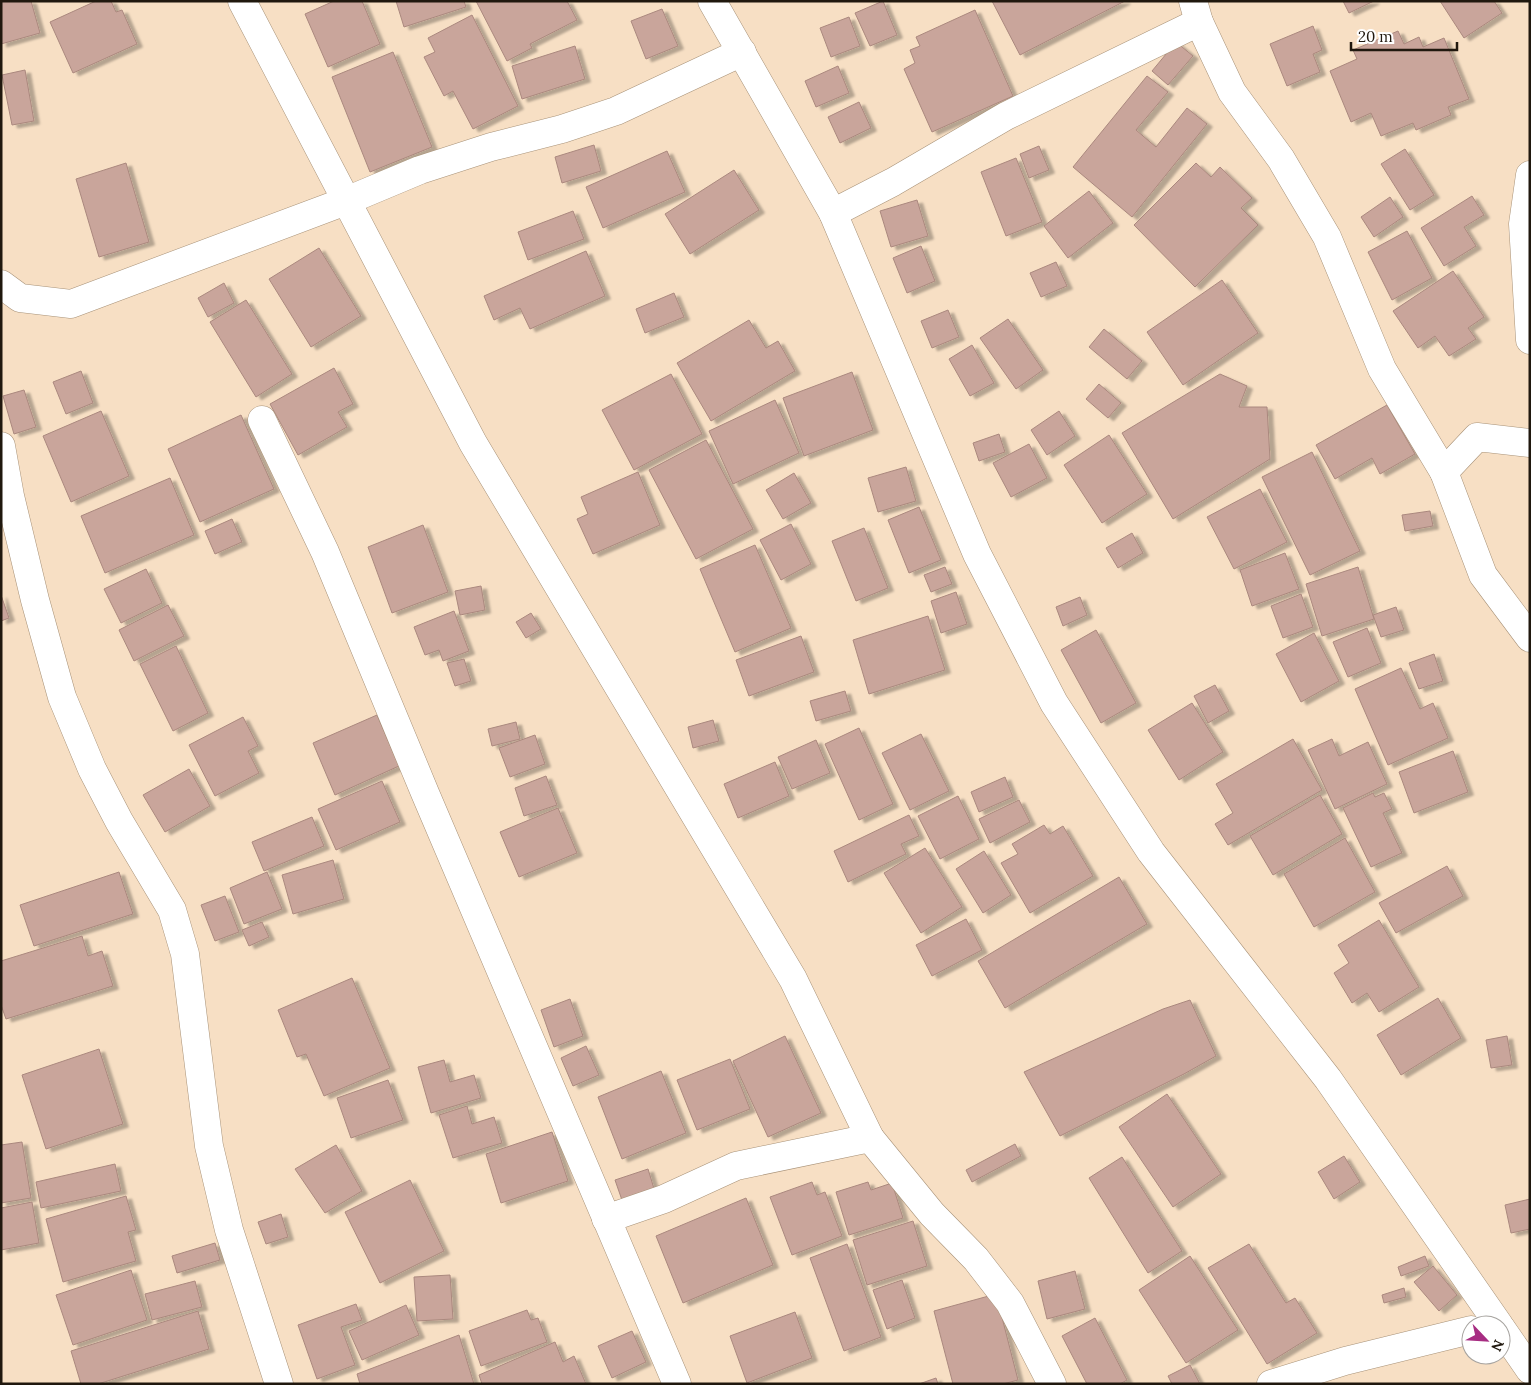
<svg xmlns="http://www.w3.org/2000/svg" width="1531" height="1385" font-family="Lora,serif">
<defs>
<filter id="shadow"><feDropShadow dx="5.5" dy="3" stdDeviation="1" flood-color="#0004"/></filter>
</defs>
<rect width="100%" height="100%" fill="#f7dfc4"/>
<!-- building -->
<g fill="#c9a59b" stroke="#aa887e" filter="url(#shadow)">
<path d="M1,1H31L40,33L1,44Z"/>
<path d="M96,1H111L116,12L122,10L137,44L73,73L50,22Z"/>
<path d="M334,1H362L380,44L328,67L305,14Z"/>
<path d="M396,1H464L466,7L404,27Z"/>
<path d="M476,1H567L577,20L530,44L532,48L507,61Z"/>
<path d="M883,1L897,35L870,46L855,13Z"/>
<path d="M992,1H1125L1020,55Z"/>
<path d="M1343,1H1374L1349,13Z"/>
<path d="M1440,1H1494L1502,13L1464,38Z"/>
<path d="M662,9L678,46L646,59L631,21Z"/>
<path d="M975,10L1013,96L932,132L904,69L915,63L910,50L920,46L916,37Z"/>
<path d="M472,15L518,106L473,129L453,91L444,96L424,57L435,52L428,38Z"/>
<path d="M849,17L860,46L831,57L820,28Z"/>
<path d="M1313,26L1322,50L1313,54L1320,72L1287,86L1270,44Z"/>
<path d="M1398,31L1404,44L1419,37L1423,47L1444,38L1469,99L1448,107L1451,115L1416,130L1413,123L1381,136L1371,113L1351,122L1330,71L1357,59L1353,50Z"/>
<path d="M1176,42L1193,56L1168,85L1152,71Z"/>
<path d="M575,46L585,79L522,99L512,66Z"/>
<path d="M393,52L432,147L370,172L332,77Z"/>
<path d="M838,66L849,93L816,107L805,81Z"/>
<path d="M25,70L34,121L12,125L2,75Z"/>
<path d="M1147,76L1168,92L1136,130L1156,147L1187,108L1207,124L1132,217L1073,167Z"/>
<path d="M859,102L871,128L840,143L828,117Z"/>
<path d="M594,145L601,171L562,183L555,157Z"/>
<path d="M1039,146L1049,170L1029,178L1020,154Z"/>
<path d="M1405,149L1434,195L1410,210L1381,164Z"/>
<path d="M667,151L685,192L603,228L586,187Z"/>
<path d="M1016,158L1042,222L1006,236L981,172Z"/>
<path d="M126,163L149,242L99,257L76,179Z"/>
<path d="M1196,163L1211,177L1220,167L1252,198L1241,208L1258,225L1195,287L1134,225Z"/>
<path d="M734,170L759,210L690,254L665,214Z"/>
<path d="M1089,191L1113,223L1068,258L1044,226Z"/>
<path d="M1472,196L1484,215L1464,227L1476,246L1444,266L1421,228Z"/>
<path d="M1390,197L1403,217L1374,237L1361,217Z"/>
<path d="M917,200L928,236L891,247L880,211Z"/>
<path d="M573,211L584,239L528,260L518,232Z"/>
<path d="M1407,231L1432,278L1392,300L1368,252Z"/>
<path d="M921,246L935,281L907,293L893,258Z"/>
<path d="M319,248L361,316L311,347L269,279Z"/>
<path d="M586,251L605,296L530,329L520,308L494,320L484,296Z"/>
<path d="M1056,262L1067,286L1041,297L1030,273Z"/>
<path d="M1453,271L1484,317L1468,328L1476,339L1449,356L1435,336L1418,348L1393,311Z"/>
<path d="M1222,280L1258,333L1183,385L1147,332Z"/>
<path d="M224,283L234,303L208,317L198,298Z"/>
<path d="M674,293L684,317L645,333L636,309Z"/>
<path d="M246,300L292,374L256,397L210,322Z"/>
<path d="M948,310L959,337L932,348L921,321Z"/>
<path d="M1008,319L1043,370L1016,389L980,338Z"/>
<path d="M749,320L766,348L778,341L795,371L711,421L677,363Z"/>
<path d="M1104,329L1142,361L1127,379L1089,347Z"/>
<path d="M972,345L994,383L970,396L949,359Z"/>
<path d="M334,368L353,404L338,412L347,427L298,455L270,404Z"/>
<path d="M81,371L93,403L66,414L53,382Z"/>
<path d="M852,372L873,430L804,456L783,398Z"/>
<path d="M671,374L702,434L634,470L602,410Z"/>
<path d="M1220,374L1247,386L1239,407H1267L1270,459L1173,519L1122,433Z"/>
<path d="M1099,384L1121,403L1108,418L1086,399Z"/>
<path d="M24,390L36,427L14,434L3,396Z"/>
<path d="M775,400L799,453L733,484L709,431Z"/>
<path d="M1387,405L1415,454L1380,474L1372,458L1335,479L1316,445Z"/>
<path d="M101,411L129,476L71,502L43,436Z"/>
<path d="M1059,411L1075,436L1047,455L1031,430Z"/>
<path d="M241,415L274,489L200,522L168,449Z"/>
<path d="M999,434L1005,452L979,461L973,443Z"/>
<path d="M1109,435L1147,494L1102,523L1064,465Z"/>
<path d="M706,440L753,529L696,559L649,470Z"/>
<path d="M1029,444L1047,478L1011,497L993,463Z"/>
<path d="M1312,452L1360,551L1310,575L1262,477Z"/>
<path d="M906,467L916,501L878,512L868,478Z"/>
<path d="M638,472L660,525L593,554L577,519L588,514L581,497Z"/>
<path d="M794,473L811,503L783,519L766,490Z"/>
<path d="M170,478L194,535L105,573L81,516Z"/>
<path d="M1260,489L1287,542L1234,569L1207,517Z"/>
<path d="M919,507L941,560L909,573L888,520Z"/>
<path d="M1430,511L1433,526L1405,531L1402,515Z"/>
<path d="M232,519L242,542L215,554L205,531Z"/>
<path d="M791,524L811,564L781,580L760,540Z"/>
<path d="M423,525L448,592L392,613L368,547Z"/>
<path d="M864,528L888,588L856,601L832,541Z"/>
<path d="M1132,533L1143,553L1118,568L1106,548Z"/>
<path d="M755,545L791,628L735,652L700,569Z"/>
<path d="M1285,553L1299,589L1252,606L1240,570Z"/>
<path d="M945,567L952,584L931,592L924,575Z"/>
<path d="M1358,567L1374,619L1322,636L1306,584Z"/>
<path d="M146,569L162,603L121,623L104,589Z"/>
<path d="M481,586L485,610L460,615L455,591Z"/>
<path d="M956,592L967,624L941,633L931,601Z"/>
<path d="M1301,594L1313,627L1283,638L1271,606Z"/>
<path d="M1,595L9,618L1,621Z"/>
<path d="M1080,597L1087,615L1063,626L1056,607Z"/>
<path d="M168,605L184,636L134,661L119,630Z"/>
<path d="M1396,607L1404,630L1381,637L1373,615Z"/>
<path d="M454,611L469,651L443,661L439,650L425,655L414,627Z"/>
<path d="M531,613L541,629L526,638L516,622Z"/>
<path d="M928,616L945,670L869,694L853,640Z"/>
<path d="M1367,628L1381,663L1348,677L1333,642Z"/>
<path d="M1096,630L1136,703L1101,723L1061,650Z"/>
<path d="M1314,633L1339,681L1301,702L1276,654Z"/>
<path d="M801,636L814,672L749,696L736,660Z"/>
<path d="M176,646L208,713L173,731L140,664Z"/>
<path d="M1434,654L1443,681L1419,689L1409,663Z"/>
<path d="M464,659L471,681L455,686L447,663Z"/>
<path d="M1401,668L1420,709L1433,703L1448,738L1388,765L1355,689Z"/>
<path d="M1215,685L1229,711L1208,723L1194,696Z"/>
<path d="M845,691L851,711L816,721L810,701Z"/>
<path d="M1192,703L1223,752L1179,780L1148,730Z"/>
<path d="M377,715L399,766L335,795L313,743Z"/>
<path d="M243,717L258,746L248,751L259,773L215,796L189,745Z"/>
<path d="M713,720L719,741L693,748L688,727Z"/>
<path d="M516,722L520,739L492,746L488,729Z"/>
<path d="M859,728L893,804L859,820L825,744Z"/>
<path d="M921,734L949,791L910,810L882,753Z"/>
<path d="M535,735L545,764L510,777L499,748Z"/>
<path d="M1293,739L1322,790L1228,845L1215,824L1233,813L1216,784Z"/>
<path d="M1332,739L1339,756L1368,742L1387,784L1335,809L1308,750Z"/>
<path d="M816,740L830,773L792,789L778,757Z"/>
<path d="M1453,751L1468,792L1414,813L1399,772Z"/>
<path d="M775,762L789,796L738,818L724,784Z"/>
<path d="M189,769L210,806L165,832L143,795Z"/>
<path d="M546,776L557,805L524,816L515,788Z"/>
<path d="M1005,777L1013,797L979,812L971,792Z"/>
<path d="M382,781L400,822L336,850L318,809Z"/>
<path d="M1373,793L1375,797L1384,793L1392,809L1383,813L1402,853L1371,867L1343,808Z"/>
<path d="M1320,795L1342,834L1273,875L1250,836Z"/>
<path d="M958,796L979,839L940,859L918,816Z"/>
<path d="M1019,800L1030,822L990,843L979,819Z"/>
<path d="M558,808L577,853L519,877L500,832Z"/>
<path d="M909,815L919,836L901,844L906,854L848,882L834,851Z"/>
<path d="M312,817L324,846L264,871L252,842Z"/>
<path d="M1044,825L1050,834L1063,826L1093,876L1030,913L1001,863L1018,854L1012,844Z"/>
<path d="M1345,838L1375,892L1314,927L1284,874Z"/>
<path d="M925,848L962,907L921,933L884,873Z"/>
<path d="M984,851L1011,895L983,913L956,869Z"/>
<path d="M333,860L344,899L293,914L282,875Z"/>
<path d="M1447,866L1463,896L1396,933L1379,903Z"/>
<path d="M119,872L133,914L34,946L20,905Z"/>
<path d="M267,872L282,909L244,924L230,888Z"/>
<path d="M1119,877L1147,924L1005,1008L978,961Z"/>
<path d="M225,896L239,932L215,941L201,905Z"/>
<path d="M966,919L982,950L932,976L916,945Z"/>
<path d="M1379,920L1419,987L1379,1012L1367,993L1352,1003L1334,973L1349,963L1338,945Z"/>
<path d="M262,922L269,937L249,946L242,930Z"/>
<path d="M82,936L88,956L102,951L113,986L6,1019L1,1005V961Z"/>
<path d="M352,978L390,1068L324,1096L306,1054L297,1057L278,1010Z"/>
<path d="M1438,998L1461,1038L1401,1075L1377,1035Z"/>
<path d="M570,999L583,1036L554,1047L541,1010Z"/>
<path d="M1190,1000L1216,1056L1184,1074L1060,1136L1024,1072L1163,1009Z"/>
<path d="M785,1036L821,1113L768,1137L733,1061Z"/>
<path d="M1507,1036L1512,1065L1491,1068L1486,1040Z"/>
<path d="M586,1046L599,1075L573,1086L561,1058Z"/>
<path d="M99,1049L123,1124L46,1149L22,1075Z"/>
<path d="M730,1059L750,1109L697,1130L677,1080Z"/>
<path d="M444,1060L450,1082L474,1075L481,1098L431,1113L418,1067Z"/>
<path d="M661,1071L686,1133L622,1159L598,1097Z"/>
<path d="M388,1080L403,1120L351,1138L337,1098Z"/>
<path d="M1167,1094L1221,1174L1173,1207L1119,1127Z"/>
<path d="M467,1106L472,1124L494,1117L502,1143L453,1158L439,1115Z"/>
<path d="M552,1132L568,1181L501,1203L486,1154Z"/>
<path d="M22,1142L31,1198L1,1203V1145Z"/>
<path d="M1015,1144L1021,1156L972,1182L966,1170Z"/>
<path d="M336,1145L362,1191L325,1213L295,1169Z"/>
<path d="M1344,1156L1360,1182L1334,1199L1318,1172Z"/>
<path d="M1122,1157L1182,1251L1148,1273L1089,1178Z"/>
<path d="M115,1164L121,1191L41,1208L36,1182Z"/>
<path d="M648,1169L655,1192L623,1203L615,1180Z"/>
<path d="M410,1180L444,1251L380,1283L345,1212Z"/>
<path d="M812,1182L817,1195L825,1192L842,1236L792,1255L770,1197Z"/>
<path d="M868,1182L871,1190L892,1183L903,1218L849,1235L836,1192Z"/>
<path d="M126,1196L136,1230L128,1232L136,1261L63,1282L46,1219Z"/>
<path d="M746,1198L773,1265L683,1303L656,1236Z"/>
<path d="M1530,1199V1229L1511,1233L1505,1205Z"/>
<path d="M32,1202L39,1243L1,1250V1208Z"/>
<path d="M281,1214L288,1237L266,1244L258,1222Z"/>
<path d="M913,1221L927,1266L867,1285L853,1240Z"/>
<path d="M215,1243L220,1260L177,1273L172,1256Z"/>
<path d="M847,1244L881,1337L844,1351L810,1258Z"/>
<path d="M1249,1244L1286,1303L1295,1298L1317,1333L1267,1364L1208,1268Z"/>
<path d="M1190,1256L1238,1330L1186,1363L1139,1290Z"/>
<path d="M1425,1256L1429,1266L1401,1276L1398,1267Z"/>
<path d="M1433,1266L1457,1295L1439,1311L1414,1282Z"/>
<path d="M131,1270L147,1320L73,1345L56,1295Z"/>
<path d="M1075,1271L1085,1309L1047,1319L1038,1281Z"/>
<path d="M450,1275L453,1319L417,1321L414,1277Z"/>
<path d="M902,1280L915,1318L887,1329L873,1290Z"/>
<path d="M195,1281L202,1307L152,1320L145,1294Z"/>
<path d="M1404,1288L1406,1297L1384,1303L1382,1295Z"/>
<path d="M996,1294L1018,1380L1003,1384H953L934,1311Z"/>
<path d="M356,1304L362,1320L341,1327L355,1365L317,1379L298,1325Z"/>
<path d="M406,1305L419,1335L362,1360L349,1331Z"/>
<path d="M527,1310L531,1320L538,1318L547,1342L481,1366L469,1331Z"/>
<path d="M198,1311L209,1349L98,1384H81L71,1351Z"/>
<path d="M795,1312L812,1358L747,1383L730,1336Z"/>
<path d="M1095,1318L1127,1380L1120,1384H1087L1062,1336Z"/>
<path d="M632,1331L646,1362L612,1378L598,1346Z"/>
<path d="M459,1335L474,1384H360L357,1374Z"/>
<path d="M555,1342L563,1362L574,1356L586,1384H482L479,1375Z"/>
<path d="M1190,1365L1200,1384H1172L1168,1376Z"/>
<path d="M936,1378L938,1384H919Z"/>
</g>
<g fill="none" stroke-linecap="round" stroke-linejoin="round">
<!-- street casing -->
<g stroke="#a89278" stroke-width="29">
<g id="street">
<path d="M242,1L473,443L793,979L870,1138L932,1214L976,1259L1010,1303L1052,1384"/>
<path d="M712,1L833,213L977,554L1054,703L1151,852L1328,1079L1499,1325"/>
<path d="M1193,1L1199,22L1232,92L1281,159L1327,237L1382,369L1444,472L1483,575L1530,638"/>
<path d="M1530,175L1523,224L1530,340"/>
<path d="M833,213L893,182L1006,116L1199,22"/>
<path d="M1,284L20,298L71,304L346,201L420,170L491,147L562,129L616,111L742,52"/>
<path d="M262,420L325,552L425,793L677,1384"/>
<path d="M1,446L10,496L35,600L62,697L92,769L119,821L172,910L185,954L209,1146L229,1230L279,1384"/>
<path d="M1444,472L1477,437L1530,443"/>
<path d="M606,1219L664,1199L736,1166L870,1138"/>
<path d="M1501,1328L1530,1370"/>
<path d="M1271,1384L1345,1361L1471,1330"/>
</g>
</g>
<!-- street -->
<use href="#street" stroke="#fff" stroke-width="28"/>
</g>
<!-- border -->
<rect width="1531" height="1385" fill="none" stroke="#20180e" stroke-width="5"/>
<!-- north arrow -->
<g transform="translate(1486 1340) rotate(115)"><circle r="24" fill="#ffffff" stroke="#a6a39f"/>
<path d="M0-4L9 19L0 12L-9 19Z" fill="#a72d82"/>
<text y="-8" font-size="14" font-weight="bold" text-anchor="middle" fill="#20180e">N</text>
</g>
<!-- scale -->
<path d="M1351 42v8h106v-8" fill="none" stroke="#20180e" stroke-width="2.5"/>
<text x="1358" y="42" font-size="15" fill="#20180e" stroke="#ffffff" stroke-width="4" paint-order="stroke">20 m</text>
</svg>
